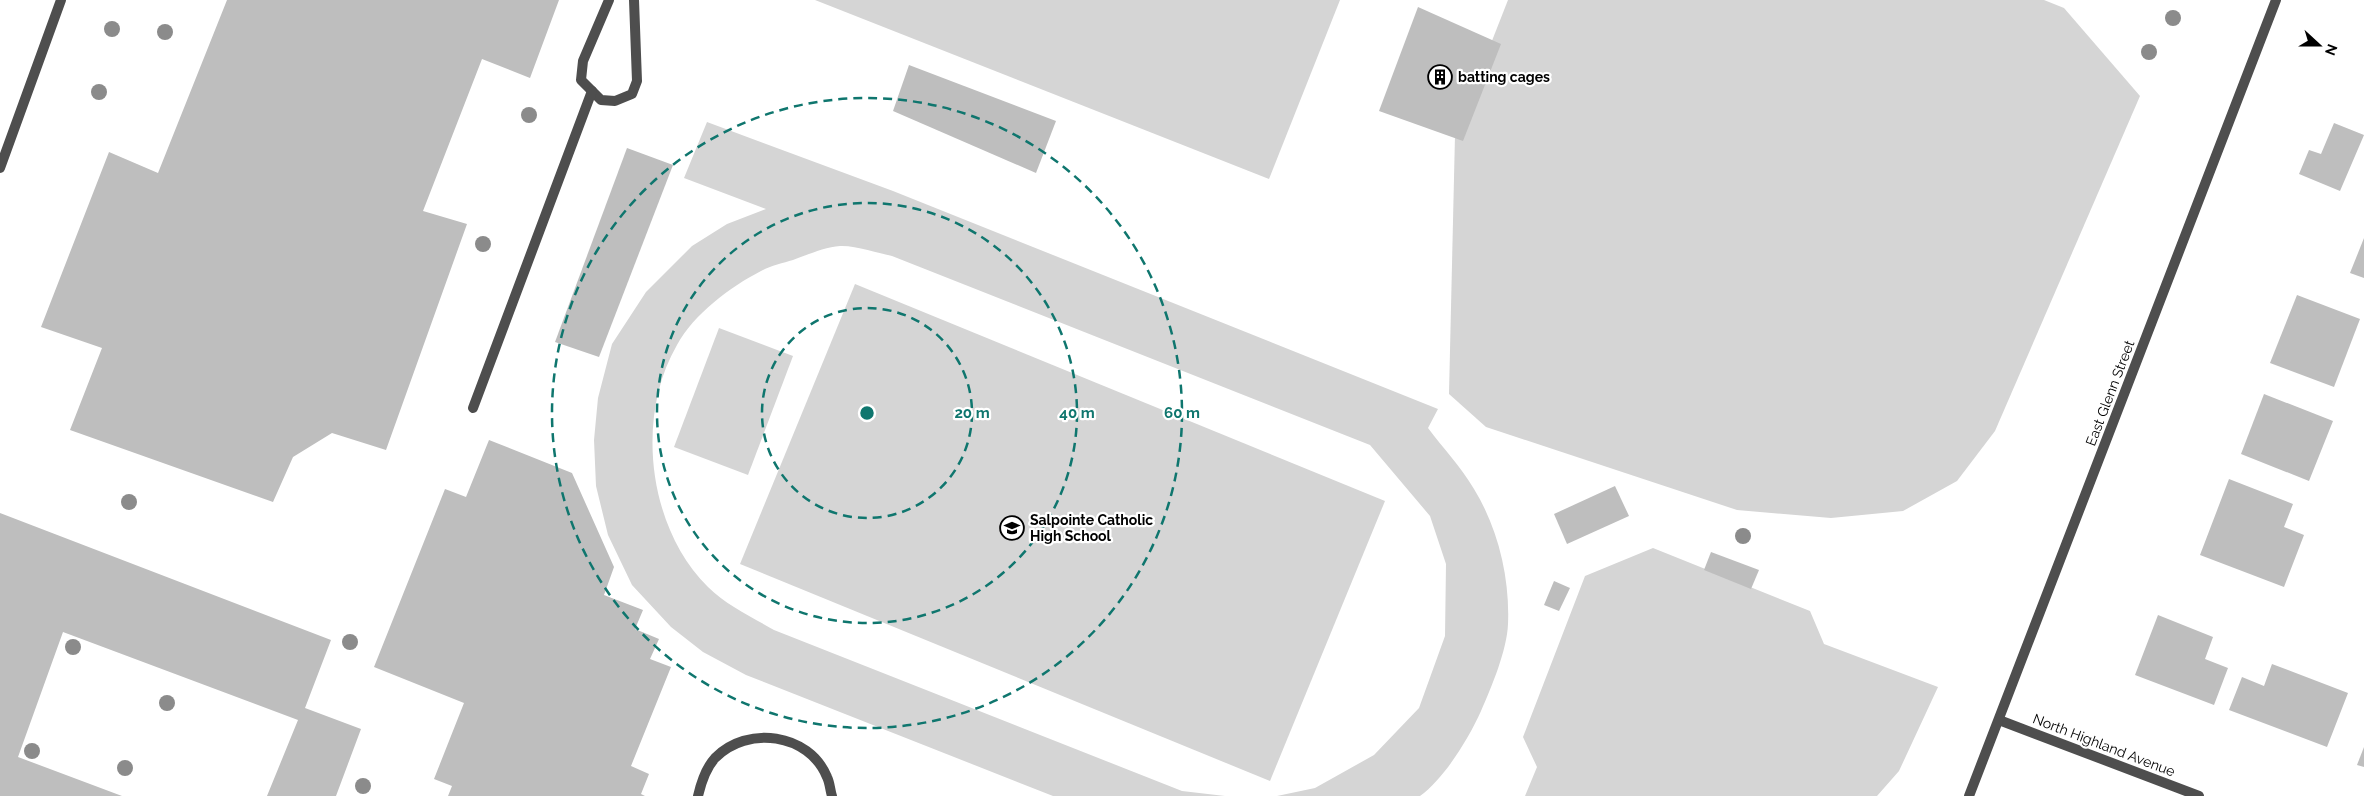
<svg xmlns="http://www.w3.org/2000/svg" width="2364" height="796" font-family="Raleway,sans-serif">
<rect width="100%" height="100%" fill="#fff"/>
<!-- pitch -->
<g fill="#d5d5d5">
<path d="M815,0H1340L1269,179Z"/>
<path d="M1508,0H2044L2064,8L2140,96L1995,431L1957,481L1903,511L1831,518L1737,510L1486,427L1449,394L1455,135Z"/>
<path d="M707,122L893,191L1438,409L1428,428C1443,448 1461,467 1474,489C1498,528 1510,578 1508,624C1507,650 1492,686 1481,711C1469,738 1444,779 1420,796H1277L1315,788L1374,755L1419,708L1445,636L1446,564L1430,516L1370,445L892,256C878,253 854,245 840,246C825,247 807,255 793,260C783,263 770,266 761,271C730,287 694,314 677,345C635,417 648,528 708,587C726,605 752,617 774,630L1182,791L1225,796H1053L746,675L703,652L671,627L632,585L608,535L596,486L594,440L598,398L612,344L646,292L692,246L727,224L766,209L684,178Z"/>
<path d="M855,284L1385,501L1270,781L740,564Z"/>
<path d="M719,328L793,356L748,475L674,447Z"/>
<path d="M1653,548L1810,611L1824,644L1938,687L1899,771L1877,796H1525L1537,767L1523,737L1585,576Z"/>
</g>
<!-- building -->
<g fill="#bebebe">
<path d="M227,0H559L530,78L482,59L423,211L467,224L386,450L332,433L293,457L273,502L70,430L102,348L41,327L109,152L158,173Z"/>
<path d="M1418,7L1501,44L1463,141L1379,111Z"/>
<path d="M909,65L1056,121L1036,173L893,111Z"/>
<path d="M2334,123L2364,135L2340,191L2299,174L2309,150L2321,154Z"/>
<path d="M627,148L673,165L599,357L555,342Z"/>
<path d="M2364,238V278L2350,273Z"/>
<path d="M2297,295L2360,319L2334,387L2270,363Z"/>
<path d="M2264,394L2333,421L2309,481L2241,454Z"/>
<path d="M489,440L572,473L614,567L604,595L643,610L635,629L659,639L650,659L671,667L631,766L649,774L641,794L645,796H448L452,786L434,779L464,703L374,667L445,489L466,497Z"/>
<path d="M2229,479L2293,504L2284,527L2304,535L2284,587L2200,555Z"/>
<path d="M1615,486L1629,516L1567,544L1554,514Z"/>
<path d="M0,513L331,640L305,708L361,729L336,796H267L298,720L63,632L18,757L122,796H0Z"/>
<path d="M1711,552L1759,570L1751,589L1704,570Z"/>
<path d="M1554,581L1570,588L1559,611L1544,605Z"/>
<path d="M2158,615L2213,637L2205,659L2228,668L2214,705L2135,675Z"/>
<path d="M2272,664L2348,693L2327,747L2229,710L2242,677L2264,686Z"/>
<path d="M2364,747V767L2357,765Z"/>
</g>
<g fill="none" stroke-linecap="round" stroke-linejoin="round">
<!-- service -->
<g stroke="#4e4e4e" stroke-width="10">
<path d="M609,0L583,61L581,80L601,100L615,101L632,94L637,81L634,0"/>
<path d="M473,408L592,91"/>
<path d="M698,796C701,783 705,769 715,758C747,725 809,733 827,777C830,783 830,790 832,796"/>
</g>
<!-- minor -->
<g stroke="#4e4e4e" stroke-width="10">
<path d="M0,168L61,0"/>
<path d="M1999,720L2199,796"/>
</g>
<!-- tertiary -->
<path stroke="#4e4e4e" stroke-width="10" d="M1969,796L2276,0"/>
</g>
<!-- trees -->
<g fill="#8b8b8b">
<circle cx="2173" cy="18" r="8"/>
<circle cx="112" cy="29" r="8"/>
<circle cx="165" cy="32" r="8"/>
<circle cx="2149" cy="52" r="8"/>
<circle cx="99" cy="92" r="8"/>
<circle cx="529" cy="115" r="8"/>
<circle cx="483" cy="244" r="8"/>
<circle cx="129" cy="502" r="8"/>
<circle cx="1743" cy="536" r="8"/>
<circle cx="350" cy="642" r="8"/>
<circle cx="73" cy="647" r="8"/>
<circle cx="167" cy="703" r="8"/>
<circle cx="32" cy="751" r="8"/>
<circle cx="125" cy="768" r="8"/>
<circle cx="363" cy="786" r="8"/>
</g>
<!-- distance rings -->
<g fill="none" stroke="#0f766e" stroke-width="2.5" stroke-dasharray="9 6">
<circle cx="867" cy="413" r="105"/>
<circle cx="867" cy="413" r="210"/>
<circle cx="867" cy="413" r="315"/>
</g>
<!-- icons -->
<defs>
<g id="building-ring" transform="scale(1.25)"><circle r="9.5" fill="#fff" stroke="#000" stroke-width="1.5"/><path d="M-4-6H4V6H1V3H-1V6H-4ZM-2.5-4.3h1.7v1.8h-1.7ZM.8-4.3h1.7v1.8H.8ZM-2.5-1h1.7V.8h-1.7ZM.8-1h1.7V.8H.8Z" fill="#000"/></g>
<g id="school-ring" transform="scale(1.25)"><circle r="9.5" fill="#fff" stroke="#000" stroke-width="1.5"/><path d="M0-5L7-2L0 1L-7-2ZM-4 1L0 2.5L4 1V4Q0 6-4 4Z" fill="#000"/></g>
</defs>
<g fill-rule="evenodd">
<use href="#building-ring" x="1440" y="77"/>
<use href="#school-ring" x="1012" y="528"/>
</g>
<g text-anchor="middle" stroke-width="4.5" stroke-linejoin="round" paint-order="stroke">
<!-- poi labels -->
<g font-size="14" font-weight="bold" fill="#000" stroke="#fff" text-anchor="start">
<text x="1458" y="82">batting cages</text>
<text x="1030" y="525">Salpointe Catholic<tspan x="1030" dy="16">High School</tspan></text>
</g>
<!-- street labels -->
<g font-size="14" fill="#000" stroke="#fff">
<text transform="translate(2110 393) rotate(-69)" y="5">East Glenn Street</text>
<text transform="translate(2104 745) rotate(21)" y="5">North Highland Avenue</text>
</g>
</g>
<circle cx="867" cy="413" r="8" fill="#0f766e" stroke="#fff" stroke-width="2.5"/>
<g font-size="15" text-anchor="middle" font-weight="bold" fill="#0f766e" stroke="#fff" stroke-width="4.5" stroke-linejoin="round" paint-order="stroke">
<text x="972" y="418">20 m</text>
<text x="1077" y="418">40 m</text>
<text x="1182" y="418">60 m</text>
</g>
<!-- north arrow -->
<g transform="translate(2319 45) rotate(111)" stroke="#ffffff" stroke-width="4" paint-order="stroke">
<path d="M0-4L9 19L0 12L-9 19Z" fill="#000000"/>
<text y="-8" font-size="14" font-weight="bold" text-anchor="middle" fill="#000000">N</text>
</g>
</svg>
